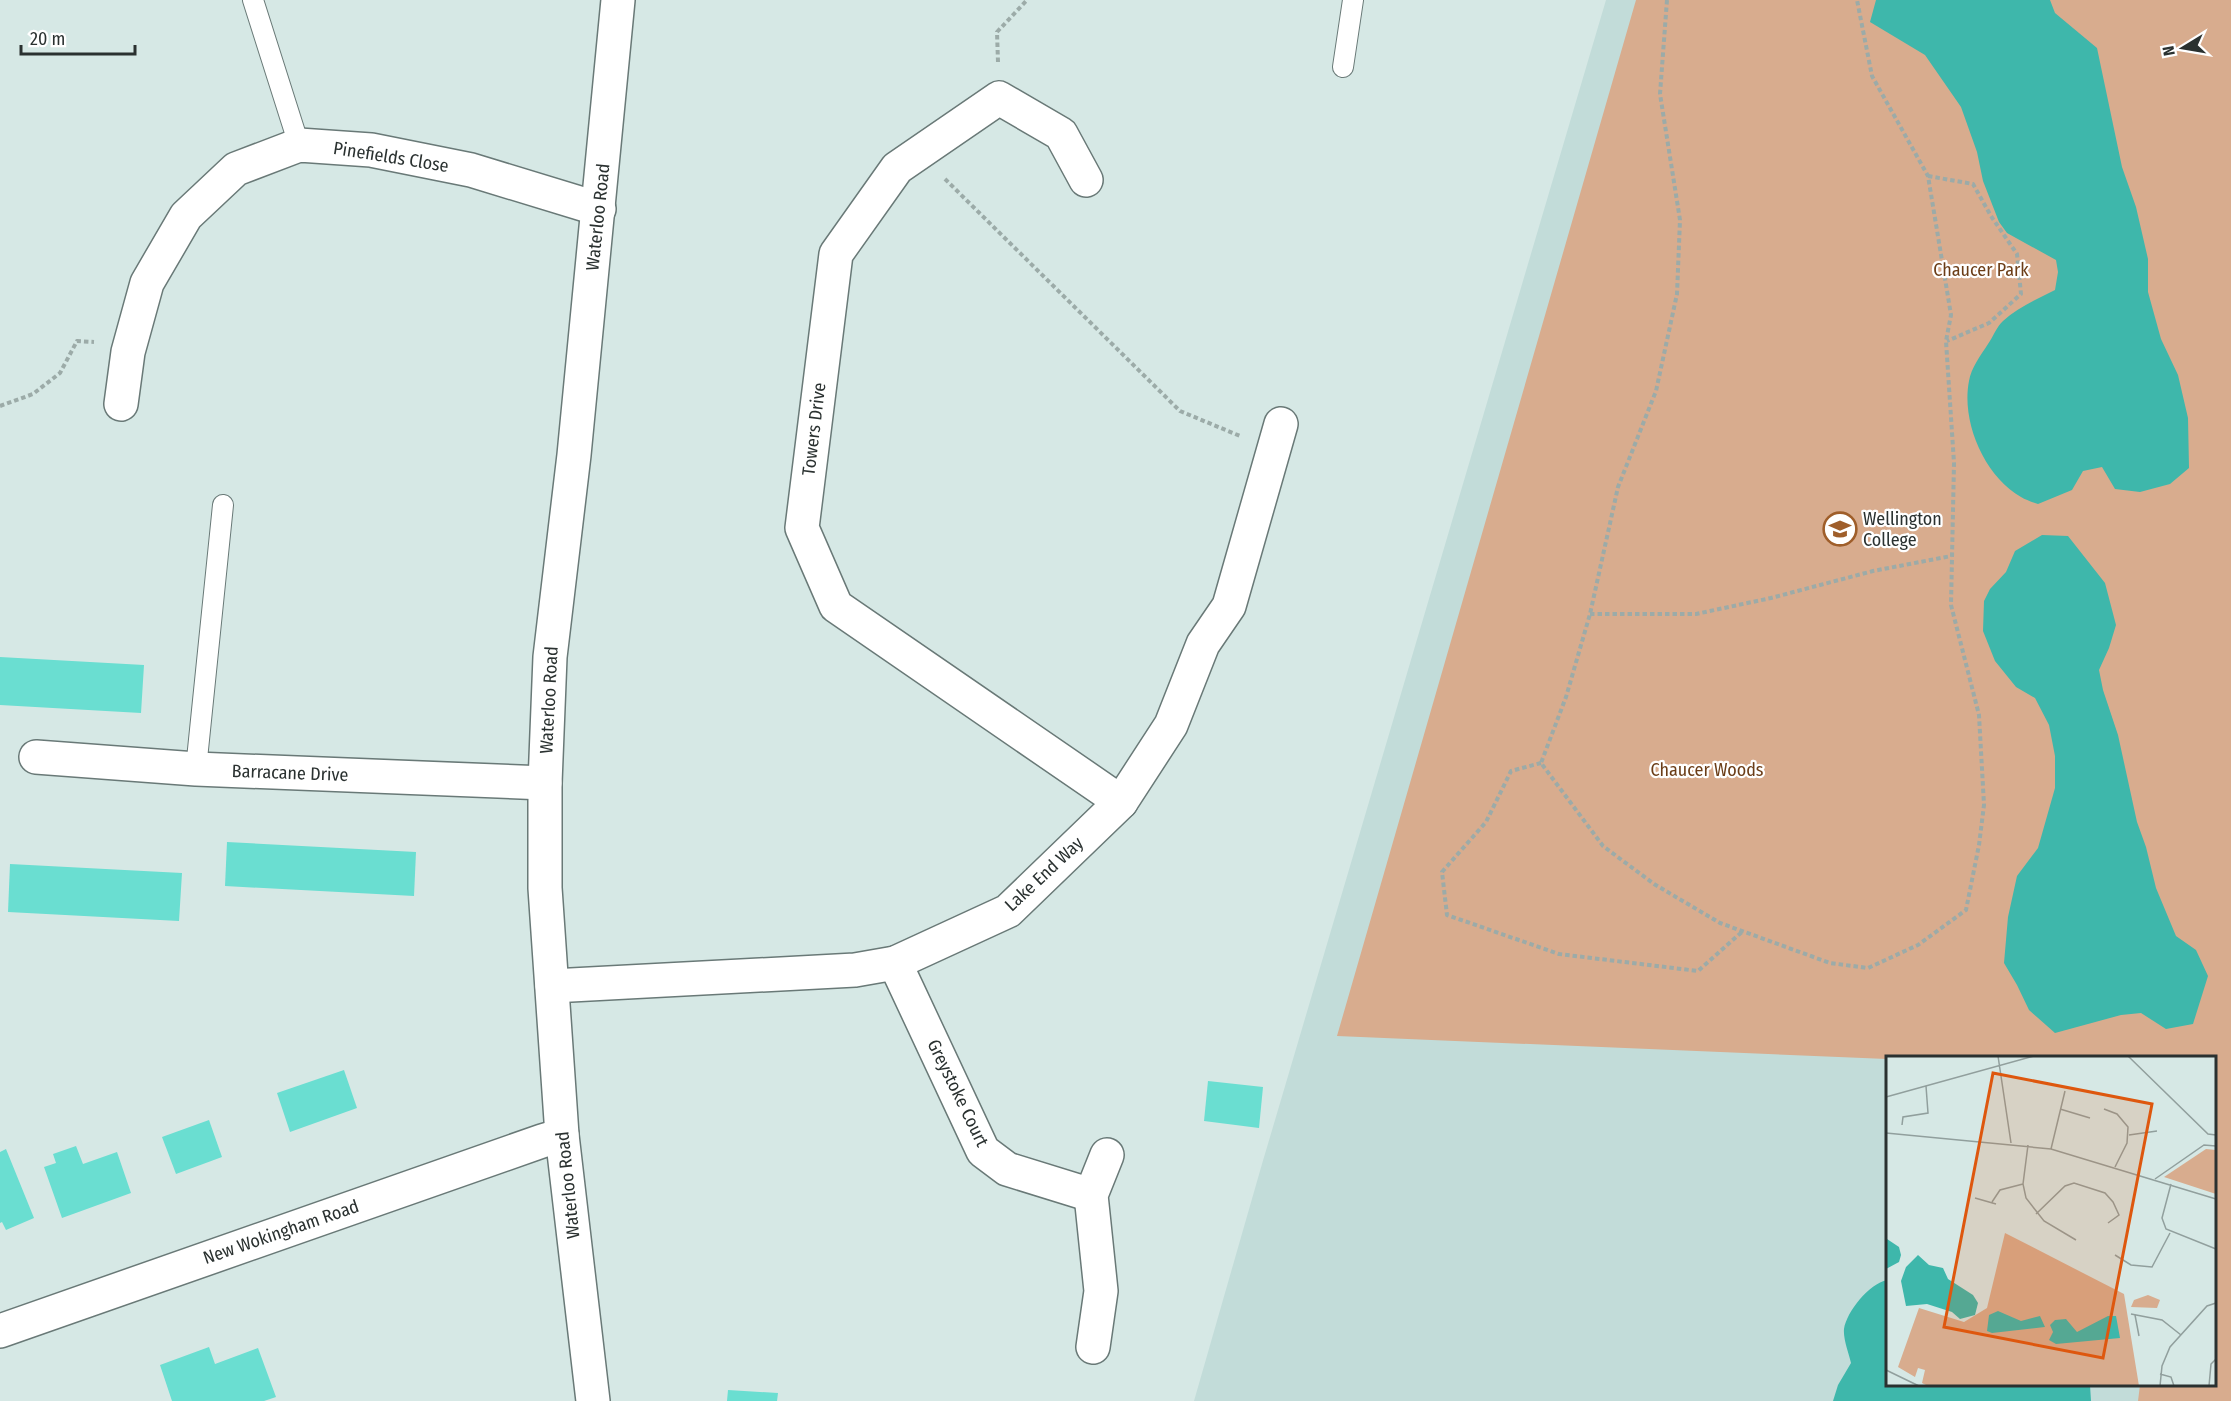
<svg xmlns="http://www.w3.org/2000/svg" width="2231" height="1401" font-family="'Fira Sans Condensed',sans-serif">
<rect width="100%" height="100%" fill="#d6e8e5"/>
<!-- built -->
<path fill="#c2dcd9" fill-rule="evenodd" d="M1606,0H2231V1401H1194L1262,1164ZM1888,1058H2214V1384H1888Z"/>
<!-- green -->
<path fill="#d8ac8e" d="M1636,0H2231V1401H2138L2140,1385L2214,1384V1058L1887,1059L1337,1036Z"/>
<!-- water -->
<g fill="#3eb7ab">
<path d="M1876,0H2050L2055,13L2097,48L2122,167L2136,207L2148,259V292L2161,339L2178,375L2188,418L2189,468L2170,484L2140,492L2115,489L2102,467L2083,471L2072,490L2038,504C2032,502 2026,500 2021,497C1984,476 1961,421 1969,381C1971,368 1981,355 1988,344C1993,337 1997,326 2003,321C2018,307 2037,299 2055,290L2058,272L2056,260L2007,233L1999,222L1983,181L1977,152L1961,107L1925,55L1870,22Z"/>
<path d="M2042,535L2068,536L2105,583L2116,625L2109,648L2099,670L2103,690L2118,735L2137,822L2146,847L2156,888L2176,936L2196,950L2208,976L2193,1024L2166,1029L2141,1013L2121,1015L2055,1033L2029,1010L2017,985L2004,963L2008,917L2017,876L2038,848L2055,788V756L2049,725L2035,698L2016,687L1995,661L1983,631L1984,601L1990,589L2006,572L2015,551Z"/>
<path d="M1887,1280L1888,1384L2090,1385L2091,1401H1833L1838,1385L1851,1363C1849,1354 1843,1339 1844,1329C1847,1311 1869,1284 1887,1280Z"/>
</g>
<!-- building -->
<g fill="#6aded1">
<path d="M0,657L144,665L141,713L0,705Z"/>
<path d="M227,842L416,852L414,896L225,886Z"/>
<path d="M10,864L182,873L179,921L8,912Z"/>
<path d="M344,1070L357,1108L290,1132L277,1093Z"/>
<path d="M1208,1081L1263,1087L1259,1128L1204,1121Z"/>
<path d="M209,1120L222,1157L176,1174L162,1137Z"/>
<path d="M76,1146L83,1164L117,1152L131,1193L62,1218L44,1167L56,1163L53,1154Z"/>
<path d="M6,1149L34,1218L6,1230L2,1222L0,1223V1152Z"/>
<path d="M209,1347L215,1364L258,1348L276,1397L264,1401H172L160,1365Z"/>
<path d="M728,1390L778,1393L777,1401H727Z"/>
</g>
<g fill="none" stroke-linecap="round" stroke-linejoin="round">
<!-- lane casing -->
<g stroke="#697977" stroke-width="22">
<g id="lane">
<path d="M253,0L299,145"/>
<path d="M1343,67L1353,0"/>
<path d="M196,769L223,505"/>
</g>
</g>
<!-- street casing -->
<g stroke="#697977" stroke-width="36">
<g id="street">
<path d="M1086,180L1061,134L999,98L897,168L836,254L802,528L836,606L1121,802"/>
<path d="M121,404L128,352L147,283L186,216L236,169L299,145L371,150L471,170L599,209"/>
<path d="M36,757L196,769L545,783"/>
<path d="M895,963L983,1151L1007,1169L1091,1195"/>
<path d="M552,986L855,970L895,963L1008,911L1121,802L1171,725L1203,644L1229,606L1281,424"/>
<path d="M1093,1347L1101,1291L1091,1195L1107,1155"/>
</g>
</g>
<!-- secondary casing -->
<g stroke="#697977" stroke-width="36">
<g id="secondary">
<path d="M0,1331L542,1141L562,1135"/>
<path d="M593,1401L562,1135L545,888V783L550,657L574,455L618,0"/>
</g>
</g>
<!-- path -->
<g stroke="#9caba8" stroke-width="4" stroke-dasharray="4.5 3" stroke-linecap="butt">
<path d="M1667,0L1660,94L1680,220L1677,294L1656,391L1618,487L1590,614L1566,697L1541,763L1603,846L1654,884L1720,923L1830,963L1868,968L1918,945L1966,910L1979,845L1984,805L1979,715L1951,605L1954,463L1946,341L1951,315L1928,176L1872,76L1857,0"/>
<path d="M998,62L997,32L1027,0"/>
<path d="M1928,176L1973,184L1991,216L2017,254L2021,294L1989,323L1947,341"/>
<path d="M945,179L1180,411L1240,436"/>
<path d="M0,406L33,394L60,373L77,341L94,342"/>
<path d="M1590,614H1696L1771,598L1873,571L1951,556"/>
<path d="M1541,763L1511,771L1486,822L1442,872L1447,915L1559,954L1698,971L1743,931"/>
</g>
<!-- lane -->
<use href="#lane" stroke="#fff" stroke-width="20"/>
<!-- street -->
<use href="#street" stroke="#fff" stroke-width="33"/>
<!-- secondary -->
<use href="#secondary" stroke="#fff" stroke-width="33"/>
</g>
<!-- icons -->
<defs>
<g id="school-ring" transform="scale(1.725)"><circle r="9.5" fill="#fff" stroke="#9f5e2a" stroke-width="1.5"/><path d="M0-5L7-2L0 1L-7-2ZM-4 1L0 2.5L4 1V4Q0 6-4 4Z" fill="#9f5e2a"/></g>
</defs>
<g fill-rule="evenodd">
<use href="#school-ring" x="1840" y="529"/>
</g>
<g text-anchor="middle" stroke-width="4.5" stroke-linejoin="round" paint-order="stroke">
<!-- street labels -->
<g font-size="18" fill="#2a3130" stroke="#fff">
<text transform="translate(391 157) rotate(9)" y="6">Pinefields Close</text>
<text transform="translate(598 217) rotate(-84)" y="6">Waterloo Road</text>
<text transform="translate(814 429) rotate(-83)" y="6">Towers Drive</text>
<text transform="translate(549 700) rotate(-87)" y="6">Waterloo Road</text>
<text transform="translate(290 773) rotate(2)" y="6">Barracane Drive</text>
<text transform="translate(1044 874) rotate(-43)" y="6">Lake End Way</text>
<text transform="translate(958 1093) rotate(64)" y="6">Greystoke Court</text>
<text transform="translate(568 1185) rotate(-96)" y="6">Waterloo Road</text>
<text transform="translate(281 1232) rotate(-19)" y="6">New Wokingham Road</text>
</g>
<!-- park labels -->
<g font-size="18" fill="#6b3d17" stroke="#fff">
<text x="1981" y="276">Chaucer Park</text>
<text x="1707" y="776">Chaucer Woods</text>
</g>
<!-- poi labels -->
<g font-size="18" fill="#2a3130" stroke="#fff" text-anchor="start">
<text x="1863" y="525">Wellington<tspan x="1863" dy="21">College</tspan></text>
</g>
</g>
<!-- overview -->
<g transform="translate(1886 1056)">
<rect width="330" height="330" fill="#d6e8e5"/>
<path d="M320,93L330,94V138L278,121ZM119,177L238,238L253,330H42L36,327L39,314L32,312L29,321L12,311L33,252L78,266L101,252ZM262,239L274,244L271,252L245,251L248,244Z" fill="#d8ac8e"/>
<path d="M1,183L13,191L15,199L13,206L0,213ZM32,199L43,209L57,212L62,223L87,239L92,247L89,259L74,263L66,256L41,248L20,250L15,225L20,211ZM112,255L135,265L154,260L159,271L106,277L101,275L103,259ZM222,260H230L234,282L170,288L163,284L167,276L164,269L169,264L180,263L191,276Z" fill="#3eb7ab"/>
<path fill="none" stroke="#919f9d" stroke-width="1.5" d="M112,0L125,87M242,0L322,78L330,79M0,41L148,0M174,53L204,62M218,53L231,58L242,71L241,87L229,111M16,69L17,61L42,57L40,30M0,77L165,93L330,143M243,79L271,75M142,89L137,128L140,142L158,165L190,184M165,93L179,35M269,123L318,89L330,90M285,128L276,162L280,173L330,193M89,142L110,148M106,146L114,134L137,128M150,158L179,130L188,127L219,137L227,146L233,159L222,167M229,199L245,209L266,211L284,177M245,258L276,264L295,279M249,259L253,280M0,314L33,330M274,318L285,321L288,330M274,330L276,310L284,291L321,250L330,247M323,330L325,308L330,303"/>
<path fill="#de570e" fill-opacity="0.15" stroke="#de570e" stroke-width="3" d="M107,17L266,48L217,302L58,271Z"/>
<rect width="330" height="330" fill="none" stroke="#2a3130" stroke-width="3"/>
</g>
<!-- north arrow -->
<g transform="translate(2183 48) rotate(259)" stroke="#ffffff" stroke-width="4.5" paint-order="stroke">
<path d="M0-4.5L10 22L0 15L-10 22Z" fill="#2a3130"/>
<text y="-9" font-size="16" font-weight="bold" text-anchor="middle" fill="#2a3130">N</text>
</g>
<!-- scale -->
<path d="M21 45v9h114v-9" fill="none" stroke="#2a3130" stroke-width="3"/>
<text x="30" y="45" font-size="18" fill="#2a3130" stroke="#ffffff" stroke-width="4.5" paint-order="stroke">20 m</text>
</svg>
